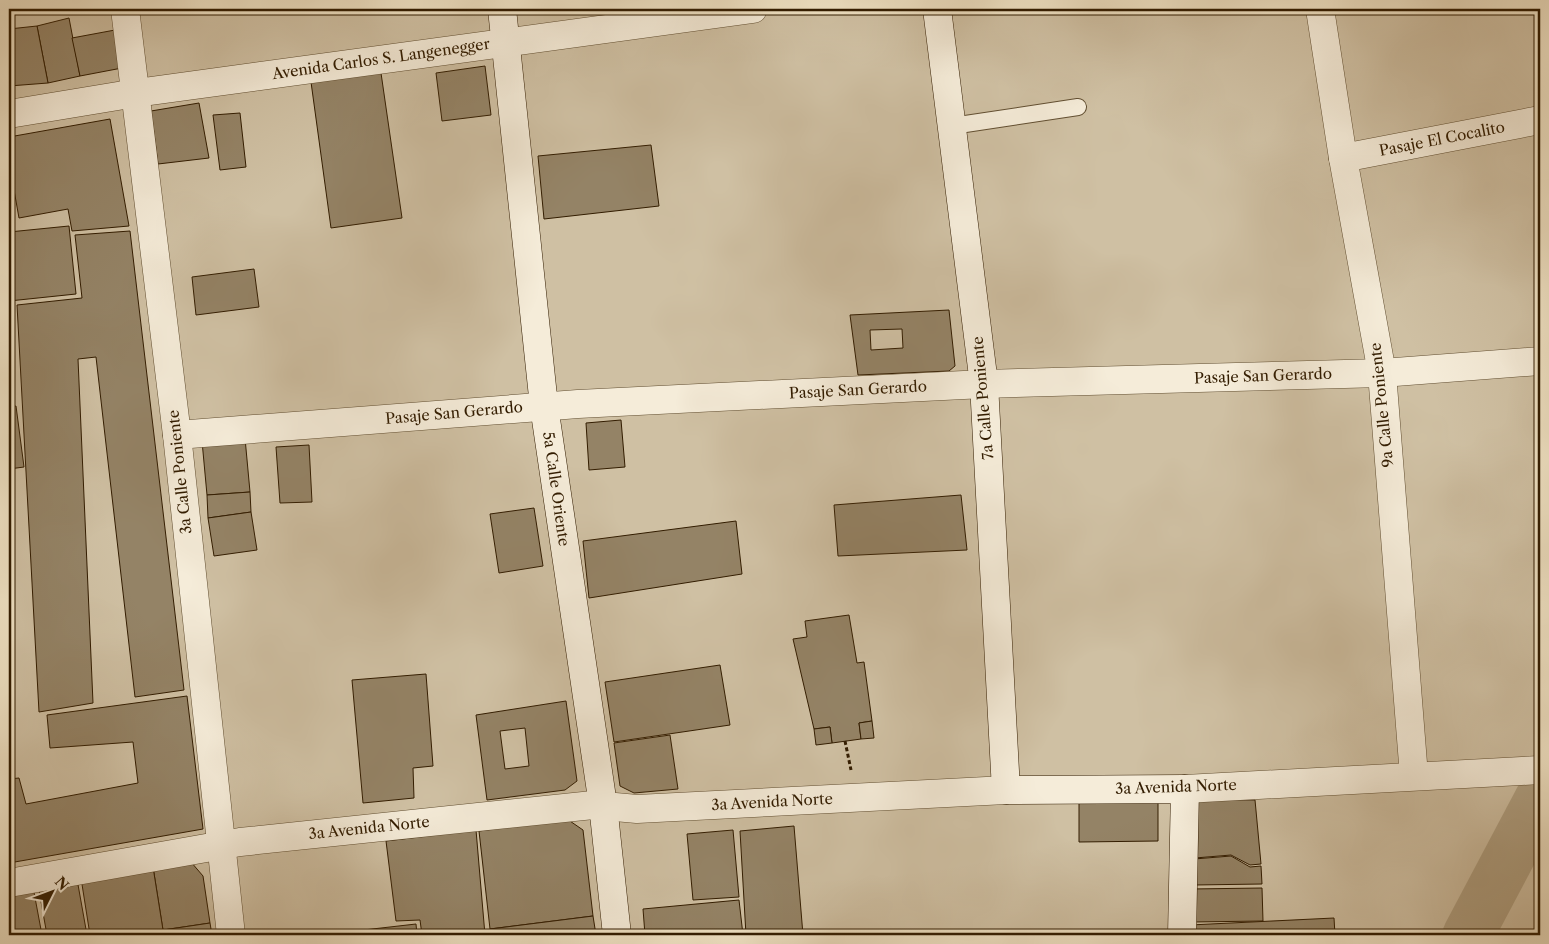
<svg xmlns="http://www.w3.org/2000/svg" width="1549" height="944" font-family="'Libre Caslon Text',serif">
<rect width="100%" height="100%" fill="#efe2c4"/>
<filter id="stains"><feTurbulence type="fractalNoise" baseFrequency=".004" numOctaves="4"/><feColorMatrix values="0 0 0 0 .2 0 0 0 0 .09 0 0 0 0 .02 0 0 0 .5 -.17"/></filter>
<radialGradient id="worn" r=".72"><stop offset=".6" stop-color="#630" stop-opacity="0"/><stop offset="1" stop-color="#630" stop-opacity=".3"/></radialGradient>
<!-- green -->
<rect fill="#cfc0a3" stroke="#806e52" x="9" y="9" width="1531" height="926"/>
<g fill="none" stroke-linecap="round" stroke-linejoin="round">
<!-- river -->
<path stroke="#af9f81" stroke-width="51" d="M1468,935L1540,799"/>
</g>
<!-- building -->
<g fill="#948366" stroke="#321c00" fill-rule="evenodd">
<path d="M69,18L80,76L48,83L37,26Z"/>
<path d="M37,26L48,83L9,86V29Z"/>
<path d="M115,30L122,68L80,76L72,38Z"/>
<path d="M485,66L491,115L442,121L436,73Z"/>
<path d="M381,73L402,218L331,228L311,82Z"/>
<path d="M199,103L209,158L158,164L151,111Z"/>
<path d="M240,113L246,167L220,170L213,115Z"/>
<path d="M110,119L129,226L72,231L68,209L19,218L9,162V137Z"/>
<path d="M651,145L659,206L544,219L538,156Z"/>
<path d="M69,226L76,294L9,301V232Z"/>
<path d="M130,231L184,690L135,697L96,357L78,359L93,703L39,712L17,305L82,298L75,235Z"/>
<path d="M254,269L259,307L196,315L192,277Z"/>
<path d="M949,310L955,366L949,371L858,375L850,315ZM902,329L903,348L871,350L870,330Z"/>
<path d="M16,406L24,467L9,469V407Z"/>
<path d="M621,420L625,467L589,470L586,423Z"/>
<path d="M245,438L250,492L207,495L202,441Z"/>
<path d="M309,445L312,502L280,503L276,447Z"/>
<path d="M250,492L251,512L208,518L207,495Z"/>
<path d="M961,495L967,550L838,556L834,505Z"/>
<path d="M534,508L543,566L499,573L490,514Z"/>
<path d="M251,512L257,550L214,556L208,518Z"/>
<path d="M736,521L742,574L589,598L583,541Z"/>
<path d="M849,615L857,663L864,662L872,721L859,723L861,739L832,743L830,727L814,729L793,639L807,637L805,621Z"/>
<path d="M720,665L730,725L614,742L605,682Z"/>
<path d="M426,674L433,766L413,768L414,798L363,803L352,680Z"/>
<path d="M187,696L203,829L9,863V779L19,778L26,804L138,783L133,742L50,748L47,715Z"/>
<path d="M566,701L577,781L565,790L487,800L476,715ZM525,728L529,766L505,769L500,731Z"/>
<path d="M872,721L874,738L861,739L859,723Z"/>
<path d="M830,727L832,743L816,745L814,729Z"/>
<path d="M670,735L678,789L634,793L620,786L614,743Z"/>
<path d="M1079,798L1158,799V841L1079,842Z"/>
<path d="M1194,799L1255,800L1261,864L1250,865L1231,855L1195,858Z"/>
<path d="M567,819L583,830L593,916L490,929L479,831Z"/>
<path d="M794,826L803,935H746L740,831Z"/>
<path d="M476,830L485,935H422L420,920L396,921L386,841Z"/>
<path d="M733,830L739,897L693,900L687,834Z"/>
<path d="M1231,856L1250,867L1261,866L1262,884L1194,885V859Z"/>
<path d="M191,862L203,876L210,923L163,930L153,867Z"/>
<path d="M153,867L163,930L210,923L212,935H90L81,878Z"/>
<path d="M77,879L87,935H47L38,885Z"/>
<path d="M33,887L42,935H15L9,892Z"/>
<path d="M1262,888L1263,921L1192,922L1191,889Z"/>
<path d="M739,900L743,935H645L643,909Z"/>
<path d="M9,910L13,935H9Z"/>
<path d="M593,916L596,935H490V929Z"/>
<path d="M1334,918L1335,935H1190V925Z"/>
<path d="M416,924L417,935H320Z"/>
</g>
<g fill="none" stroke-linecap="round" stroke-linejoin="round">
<!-- service casing -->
<g stroke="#614e31" stroke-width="18">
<path id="service" d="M952,126L1078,107"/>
</g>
<!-- minor casing -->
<g stroke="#614e31" stroke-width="29">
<g id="minor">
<path d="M125,9L177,435L231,935"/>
<path d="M1320,9L1343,158L1382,373L1414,776"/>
<path d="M9,114L136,93L753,9"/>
<path d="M1343,158L1540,120"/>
<path d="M177,435L578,404L984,384L1382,373L1540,361"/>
<path d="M1185,789L1540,770"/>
<path d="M9,883L240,842L593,805L637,809L1006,790"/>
</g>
</g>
<!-- secondary casing -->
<g stroke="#321c00" stroke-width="29">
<g id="secondary">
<path d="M502,9L544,406L603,805L617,935"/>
<path d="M937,9L984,384L1006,790L1185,789L1182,935"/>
</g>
</g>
<!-- path -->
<path stroke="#321c00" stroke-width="3" stroke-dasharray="4 2.5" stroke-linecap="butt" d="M845,741L851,770"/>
<!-- service -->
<use href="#service" stroke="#f5ecd9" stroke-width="16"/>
<!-- minor -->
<use href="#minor" stroke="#f5ecd9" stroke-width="28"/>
<!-- secondary -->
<use href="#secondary" stroke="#f5ecd9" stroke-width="28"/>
</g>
<g text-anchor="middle" stroke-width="5" stroke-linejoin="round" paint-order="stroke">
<!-- street labels -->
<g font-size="15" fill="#321c00" stroke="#f5ecd9">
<text transform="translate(381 59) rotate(-8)" y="5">Avenida Carlos S. Langenegger</text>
<text transform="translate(1442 139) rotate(-11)" y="5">Pasaje El Cocalito</text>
<text transform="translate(1263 376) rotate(-2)" y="5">Pasaje San Gerardo</text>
<text transform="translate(858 390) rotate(-3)" y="5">Pasaje San Gerardo</text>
<text transform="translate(983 398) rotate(-95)" y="5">7a Calle Poniente</text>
<text transform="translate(1382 405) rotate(-96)" y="5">9a Calle Poniente</text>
<text transform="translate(454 413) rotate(-5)" y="5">Pasaje San Gerardo</text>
<text transform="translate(180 472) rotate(-96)" y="5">3a Calle Poniente</text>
<text transform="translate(556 489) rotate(82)" y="5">5a Calle Oriente</text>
<text transform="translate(1176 787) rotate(-2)" y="5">3a Avenida Norte</text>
<text transform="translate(772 802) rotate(-3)" y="5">3a Avenida Norte</text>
<text transform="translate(369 828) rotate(-6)" y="5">3a Avenida Norte</text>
</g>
</g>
<!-- margin -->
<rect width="1549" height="944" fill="none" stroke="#efe2c4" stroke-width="30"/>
<rect x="10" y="10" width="1529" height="924" fill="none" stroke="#321c00" stroke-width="2.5"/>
<rect x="15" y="15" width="1519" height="914" fill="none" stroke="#321c00"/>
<!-- north arrow -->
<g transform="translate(52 892) rotate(48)" stroke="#f5ecd9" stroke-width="4" paint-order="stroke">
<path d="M0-4L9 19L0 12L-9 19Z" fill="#321c00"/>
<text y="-8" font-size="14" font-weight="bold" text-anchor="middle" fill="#321c00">N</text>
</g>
<rect width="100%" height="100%" filter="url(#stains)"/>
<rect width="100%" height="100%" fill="url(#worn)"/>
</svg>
